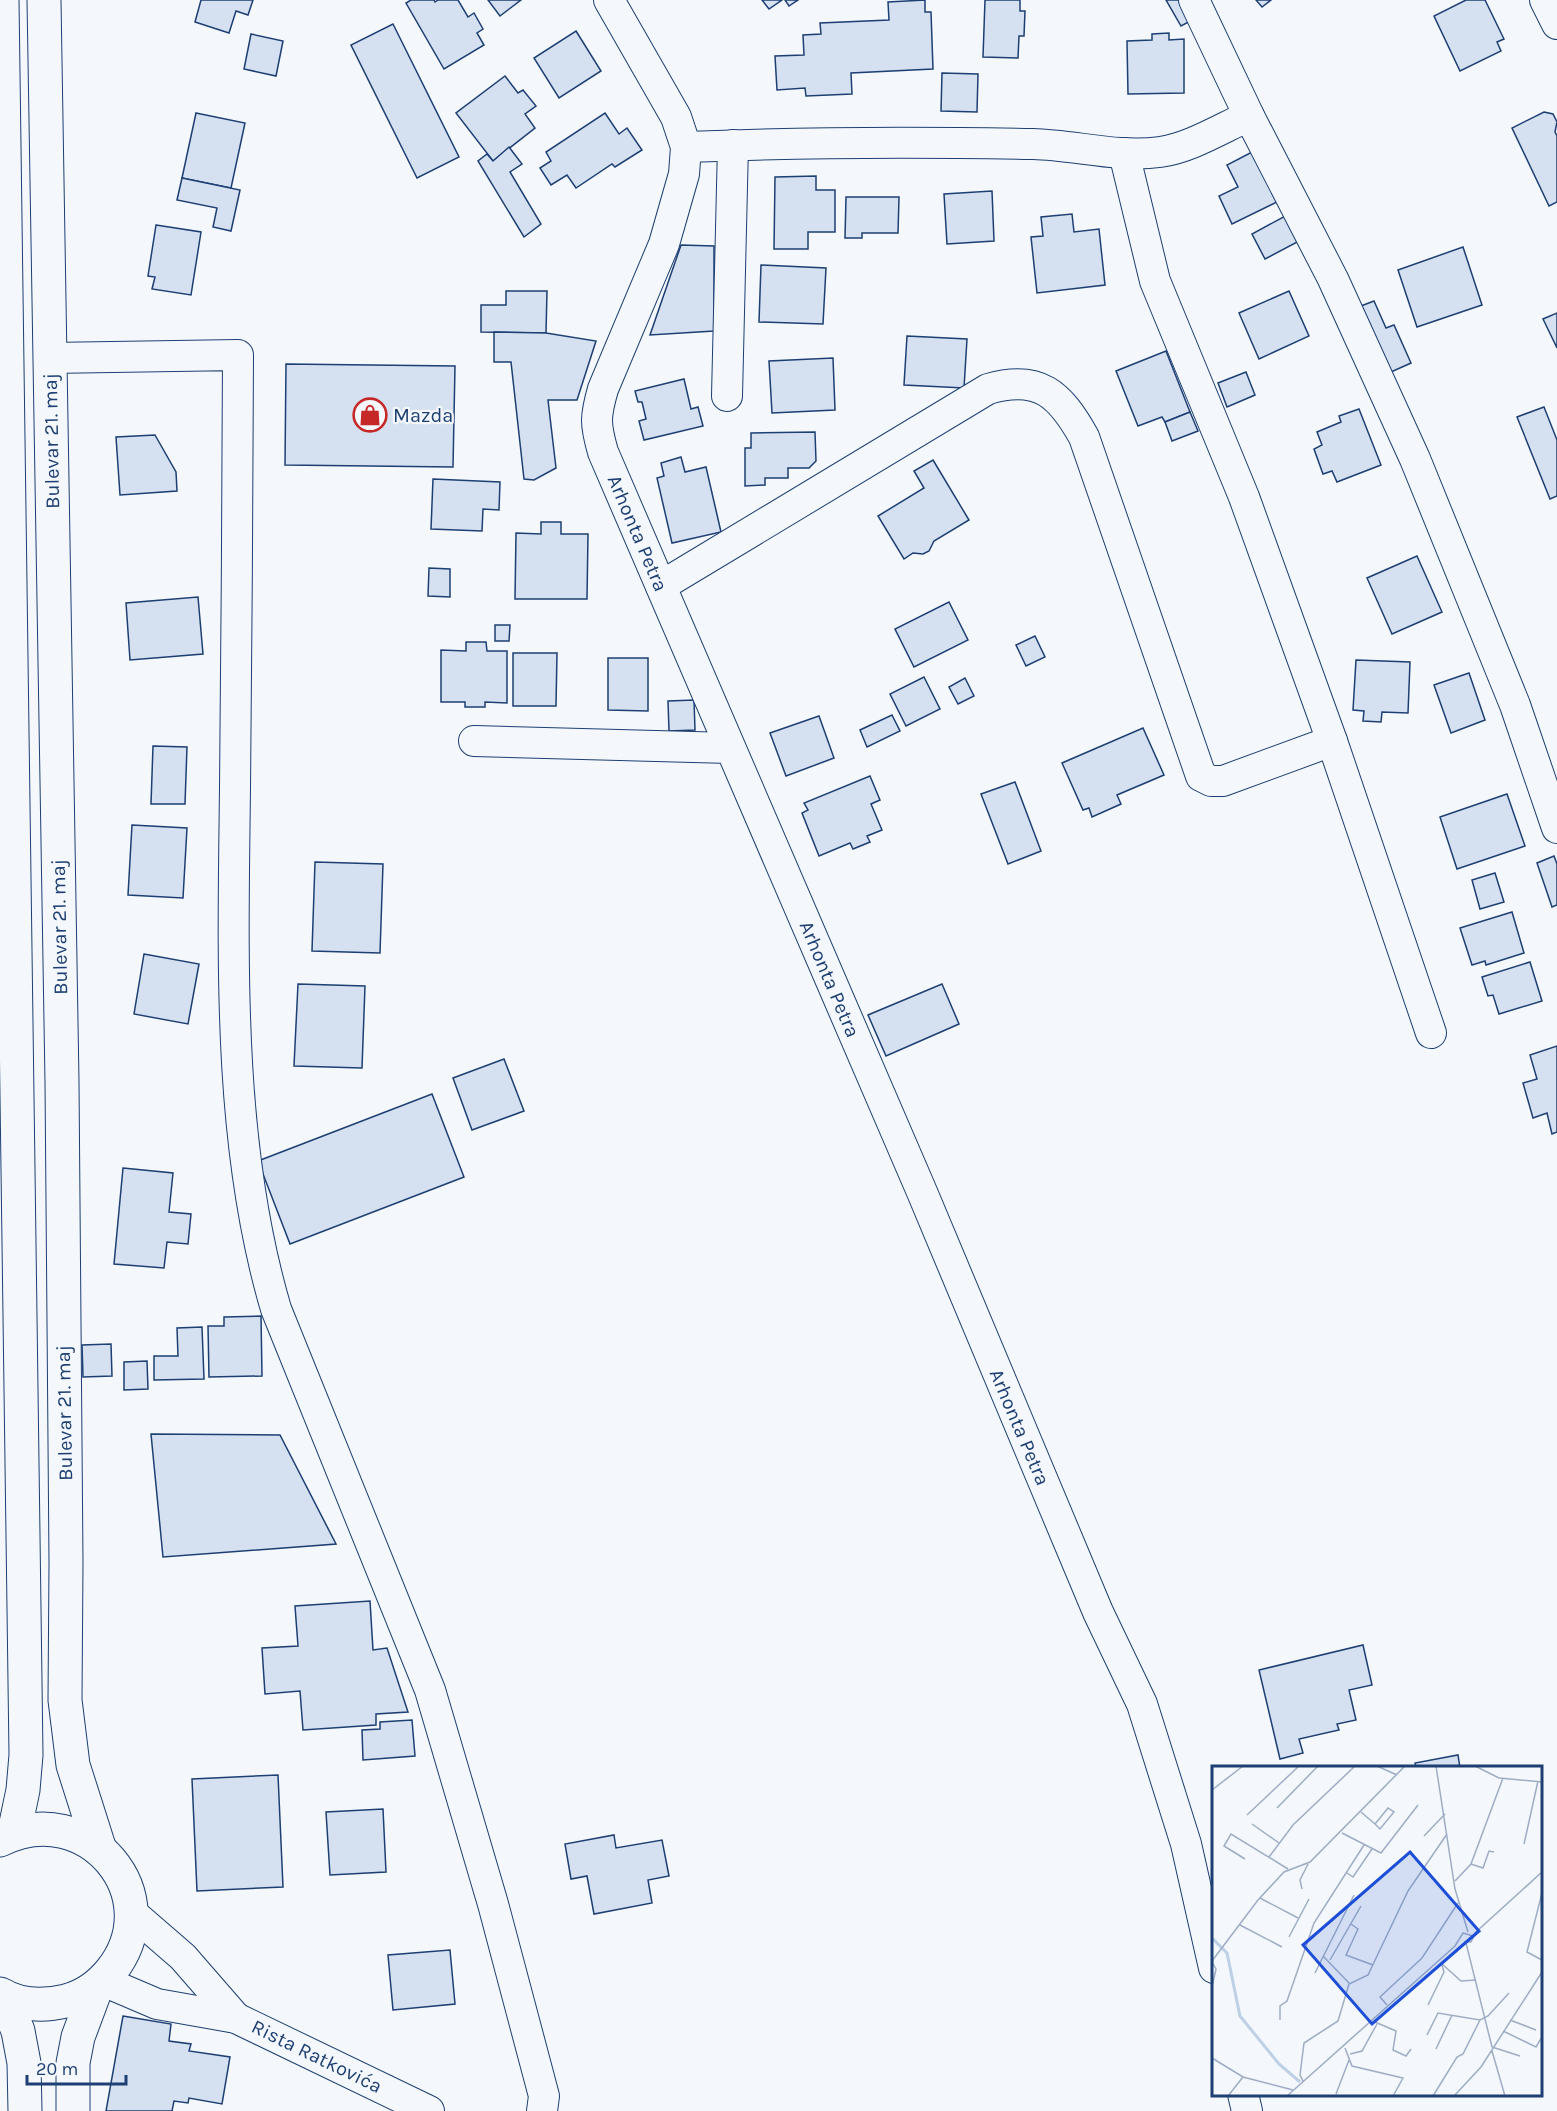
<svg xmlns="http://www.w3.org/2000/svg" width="1557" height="2111" font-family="Karla,sans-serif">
<rect width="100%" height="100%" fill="#f4f7fb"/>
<!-- building -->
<g fill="#d5e0f0" stroke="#1d3f73" stroke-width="1.5">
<path d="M201,0H253L248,15L236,11L229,33L195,22Z"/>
<path d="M411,0H434L435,2L438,0H458L468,17L474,13L483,29L477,33L484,45L444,69L406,3Z"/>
<path d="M488,0H521L500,16Z"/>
<path d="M762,0H782L769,9Z"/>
<path d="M785,0H798L789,6Z"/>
<path d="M925,0V12H931L933,69L851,73L852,94L806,96L805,88L777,90L775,56L804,55L803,35L821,34L820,23L889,20L888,2Z"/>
<path d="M985,0H1020V11H1025L1024,36H1019L1018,58L983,57Z"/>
<path d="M1166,0H1189L1198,17L1181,26Z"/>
<path d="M1256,0H1271L1262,7Z"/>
<path d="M1466,0H1485L1504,39L1497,42L1501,51L1460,71L1434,16Z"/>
<path d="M393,24L459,157L417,178L351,45Z"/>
<path d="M576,31L601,71L559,98L534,58Z"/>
<path d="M1169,33V40L1184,39V93L1128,94L1127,41L1152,40V34Z"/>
<path d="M251,34L283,41L276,76L244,69Z"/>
<path d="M942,73L978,74L977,112L941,111Z"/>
<path d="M505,76L518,93L523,90L536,106L525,114L535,128L493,161L456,113Z"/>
<path d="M1544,112L1553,114L1557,122L1555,132L1557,136V202L1549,206L1512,128Z"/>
<path d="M196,113L245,123L231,188L182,178Z"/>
<path d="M605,113L619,134L627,128L642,150L615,167L612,164L576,188L567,175L551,185L540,168L551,161L546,152Z"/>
<path d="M509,147L522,164L510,172L541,224L524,237L478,161L487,154L493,161Z"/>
<path d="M1252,152L1277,202L1232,224L1219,196L1238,187L1227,165Z"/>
<path d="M816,176V190H835V232H808V249H774L775,177Z"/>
<path d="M182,178L240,190L231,231L213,227L217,208L177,200Z"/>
<path d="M992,191L994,241L947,244L944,194Z"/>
<path d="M846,197H899L898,233H862V238H845Z"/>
<path d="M1072,214L1074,232L1099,229L1105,285L1037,293L1031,237L1043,236L1041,217Z"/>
<path d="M1289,214L1303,239L1265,259L1252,234Z"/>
<path d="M156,225L201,232L191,295L152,289L155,277L148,276Z"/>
<path d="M681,245L714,246V331L650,335Z"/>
<path d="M1463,247L1482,305L1417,327L1398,270Z"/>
<path d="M761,265L826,268L823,324L759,322Z"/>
<path d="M506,291H547L546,333L481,332V305H506Z"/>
<path d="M1289,291L1309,336L1259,359L1239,313Z"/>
<path d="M1374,301L1386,328L1394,325L1411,363L1391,372L1361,306Z"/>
<path d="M1557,313V348L1543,319Z"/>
<path d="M494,332L546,333L596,341L577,400H548L556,468L534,480L524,479L511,362H494Z"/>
<path d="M907,336L967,339L964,388L904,385Z"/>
<path d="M1166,351L1190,412L1165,422L1162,417L1138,426L1116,371Z"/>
<path d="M833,358L835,410L772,413L769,361Z"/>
<path d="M286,364L455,366L453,467L285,465Z"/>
<path d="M1246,372L1255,395L1227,407L1218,383Z"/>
<path d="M684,379L691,409L698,407L703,426L644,440L639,421L646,419L642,402H638L635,391Z"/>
<path d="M1544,407L1557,440V496L1550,499L1517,417Z"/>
<path d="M1359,409L1381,465L1337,482L1332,471L1323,474L1314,449L1322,445L1317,432L1341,422L1339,416Z"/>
<path d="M1190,412L1198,431L1172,441L1165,422Z"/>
<path d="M815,432L816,461L809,468H788V478H765V485L745,486V448H751V433Z"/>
<path d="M155,435L176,472L177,491L120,495L116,437Z"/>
<path d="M681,457L685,472L706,467L721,532L672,543L657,478L664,476L661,463Z"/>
<path d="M933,460L969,520L934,541L929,551L923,554L913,553L904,559L878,516L924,488L914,471Z"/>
<path d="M433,479L500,482L499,510L483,509L482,531L431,529Z"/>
<path d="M541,522H561V534H588L587,599H515L516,533L541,534Z"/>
<path d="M1417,556L1442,612L1392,634L1367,578Z"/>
<path d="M429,568L450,569V597L428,596Z"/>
<path d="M198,597L203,654L130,660L126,603Z"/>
<path d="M949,602L968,640L914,667L895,629Z"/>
<path d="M495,625H510L509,641H495Z"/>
<path d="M1035,636L1045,657L1026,666L1016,645Z"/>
<path d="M466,642H486L487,651H507V703L485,702V707H465V702H441V650L466,651Z"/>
<path d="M513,653H557L556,706H513Z"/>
<path d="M608,658H648V711L608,710Z"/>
<path d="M1356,660L1410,662L1408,713L1382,712L1381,722L1363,721L1364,711L1353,710Z"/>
<path d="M1469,673L1485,720L1451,733L1434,685Z"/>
<path d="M924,677L940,709L906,726L890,694Z"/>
<path d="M965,678L974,696L958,704L949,687Z"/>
<path d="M694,700L695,730L669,731L668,701Z"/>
<path d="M892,715L900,731L867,747L860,730Z"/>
<path d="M819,716L834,758L786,776L770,733Z"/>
<path d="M1143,728L1164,775L1117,795L1121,804L1092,817L1089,808L1083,810L1062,763Z"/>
<path d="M153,746L187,747L185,804H151Z"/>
<path d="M870,776L880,800L871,804L882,830L867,836L870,842L853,849L850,843L819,856L802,813L808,810L804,803Z"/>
<path d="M1015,782L1041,851L1008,864L981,794Z"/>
<path d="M1507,794L1525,846L1457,869L1440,817Z"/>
<path d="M132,825L187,828L183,898L128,895Z"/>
<path d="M1554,856L1557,864V905L1552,907L1537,863Z"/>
<path d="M315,862L383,864L380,953L312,951Z"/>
<path d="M1495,873L1504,902L1480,909L1472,880Z"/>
<path d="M1512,912L1524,953L1486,965L1485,961L1472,965L1460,928Z"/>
<path d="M144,954L199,964L188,1024L134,1014Z"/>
<path d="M1530,962L1542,1001L1499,1014L1493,995L1488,996L1482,977Z"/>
<path d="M298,984L365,986L362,1068L294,1066Z"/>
<path d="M942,984L959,1024L886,1056L868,1015Z"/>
<path d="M1557,1046V1132L1552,1134L1547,1113L1533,1118L1523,1083L1537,1079L1530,1055Z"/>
<path d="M504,1059L524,1111L472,1130L453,1078Z"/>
<path d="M432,1094L464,1177L290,1244L258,1161Z"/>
<path d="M123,1168L173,1173L169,1212L191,1214L188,1244L167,1242L164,1268L114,1264Z"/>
<path d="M261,1316L262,1376L209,1377L208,1326H224V1317Z"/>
<path d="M202,1327L204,1379L154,1380V1356H178L177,1328Z"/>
<path d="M111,1344L112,1376L83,1377L82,1345Z"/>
<path d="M147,1361L148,1389L124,1390V1362Z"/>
<path d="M151,1434L280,1435L336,1544L163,1557Z"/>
<path d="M370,1601L373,1650L387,1648L408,1712L376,1714V1725L303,1730L300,1691L265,1694L262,1648L298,1646L295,1606Z"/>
<path d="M1363,1645L1372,1685L1349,1690L1356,1720L1337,1724L1339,1730L1299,1739L1303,1753L1280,1759L1259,1670Z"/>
<path d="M412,1720L415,1756L363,1760L362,1730L380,1729V1722Z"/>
<path d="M1458,1755L1460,1768H1416L1415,1763Z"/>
<path d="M278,1775L283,1887L197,1891L192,1779Z"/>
<path d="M383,1809L386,1872L330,1875L326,1812Z"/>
<path d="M614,1835L616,1848L662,1840L669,1876L648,1880L652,1903L594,1914L587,1876L571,1879L565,1844Z"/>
<path d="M450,1950L455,2004L393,2010L388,1955Z"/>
<path d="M123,2016L171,2024L169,2041L191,2044L189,2051L230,2057L222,2104L189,2098L188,2103L174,2101L172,2111H106Z"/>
</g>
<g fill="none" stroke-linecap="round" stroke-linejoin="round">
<!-- minor casing -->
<g stroke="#1d3f73" stroke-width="32">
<g id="minor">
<path d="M609,0L676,117L686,147L684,174L664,244L603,389C595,417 595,424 603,452L922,1192L1098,1612L1142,1704L1186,1844L1214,1968"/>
<path d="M1194,0L1249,116L1333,279L1415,459L1515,705L1557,828"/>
<path d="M1545,0L1557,24"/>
<path d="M686,147C802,142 917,142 1033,144C1075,145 1118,158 1160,152C1190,148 1222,128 1249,116"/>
<path d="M1124,153L1155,281L1244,497L1332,741L1431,1033"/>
<path d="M49,358L238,355C237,499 237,644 235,788C233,960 227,1143 276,1309L430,1690L493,1904L544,2096L542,2111"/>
<path d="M727,396L733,145"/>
<path d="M661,586L988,389C1039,374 1060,394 1084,437L1201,776L1211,781H1223L1332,741"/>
<path d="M474,741L730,748"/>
<path d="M131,1912L183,1957L236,2018"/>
<path d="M103,1981L157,2004L236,2018L429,2111"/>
<path d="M1243,2094L1247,2111"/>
</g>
</g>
<!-- primary casing -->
<g stroke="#1d3f73" stroke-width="35">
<g id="primary">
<path d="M2,0L26,1755L23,1790L14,1833"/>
<path d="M44,0L62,1082L66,1563L65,1700L73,1765L100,1850"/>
<path d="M0,1840C87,1796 171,1896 111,1971C99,1986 85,1996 66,2001C45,2006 20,2006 0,1994"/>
<path d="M4,1996L18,2031L24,2063L25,2111"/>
<path d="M73,2111V2063L78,2037L97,1986"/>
</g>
</g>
<!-- minor -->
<use href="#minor" stroke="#f4f7fb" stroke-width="30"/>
<!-- primary -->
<use href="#primary" stroke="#f4f7fb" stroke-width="33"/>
</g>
<!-- icons -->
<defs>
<g id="shop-ring" transform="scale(1.725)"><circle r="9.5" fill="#f4f7fb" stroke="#c62828" stroke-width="1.5"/><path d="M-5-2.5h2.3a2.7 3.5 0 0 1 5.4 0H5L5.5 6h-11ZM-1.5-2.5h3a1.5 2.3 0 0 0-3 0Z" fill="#c62828"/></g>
</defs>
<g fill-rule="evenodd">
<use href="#shop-ring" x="370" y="415"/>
</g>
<g text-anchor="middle" stroke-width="4.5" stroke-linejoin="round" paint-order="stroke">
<!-- poi labels -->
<g font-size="20" fill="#1d3f73" stroke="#f4f7fb" text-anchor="start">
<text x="393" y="422">Mazda</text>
</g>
<!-- street labels -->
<g font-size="20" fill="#1d3f73" stroke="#f4f7fb">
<text transform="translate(51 441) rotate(-91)" y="7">Bulevar 21. maj</text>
<text transform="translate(638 533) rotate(67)" y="7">Arhonta Petra</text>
<text transform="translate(59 927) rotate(-91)" y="7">Bulevar 21. maj</text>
<text transform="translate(830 979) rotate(67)" y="7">Arhonta Petra</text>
<text transform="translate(64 1413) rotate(-91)" y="7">Bulevar 21. maj</text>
<text transform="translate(1020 1427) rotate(67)" y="7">Arhonta Petra</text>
<text transform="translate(317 2056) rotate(26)" y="7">Rista Ratkovića</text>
</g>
</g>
<!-- overview -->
<g transform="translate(1212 1766)">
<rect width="330" height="330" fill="#f4f7fb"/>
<path fill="none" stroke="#bed0e5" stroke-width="3" d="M0,172L15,187L28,250L67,298L88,316"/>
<path fill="none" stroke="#9eadc5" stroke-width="1.5" d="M165,0L185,9M224,0L243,123L256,166M263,0L287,12L330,16M0,24L31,0M65,42L106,0M149,46L163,58L168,63L182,46L176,42L163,58M35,49L87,0M40,58L67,77M130,67L169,87L206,39M212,70L233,48M312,78L326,15M57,91L81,59L143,0M33,93L12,80L19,68L76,103M259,98L271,102L277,85L282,86M135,107L141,111L160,83M243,115L259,98L291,12M90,123L88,114L96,98M330,127L315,186L330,194M48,132L86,152M139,158L146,163L134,189L161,199M28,159L70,181M77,171L97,133M252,176H259L264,166L330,106M254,177L280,281M111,190L137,217M118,194L149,140M0,195L46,134L72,106L98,96L193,0M0,196L4,203L0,221M229,197L249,215L264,214M103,207L142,129M0,227V250M175,239L168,231L210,192L246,137M216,239L232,206L230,199M68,254V240L75,235L102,157L152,79M298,254L324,264M163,256L184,265L181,284L194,290L199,283M291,265L324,281L330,271M215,269L226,247L268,254L276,250L297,227M280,281L308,290M133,282L140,300L191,312L181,330M224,283L240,249M280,285L293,330M138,288L150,285L165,258M0,292L31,311L81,324M91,315L88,309L92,277L126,255L137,218L156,209L196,125L235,68M124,328L137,294M16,330L31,311M75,330L243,180L251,167L261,170M221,330L245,291L251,288L268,254M242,330L269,301L330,206"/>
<path fill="#1d4ed8" fill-opacity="0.15" stroke="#1d4ed8" stroke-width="3" d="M198,86L267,165L160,258L91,179Z"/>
<rect width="330" height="330" fill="none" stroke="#1d3f73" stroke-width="3"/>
</g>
<!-- scale -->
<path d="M27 2075v9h99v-9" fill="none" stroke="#1d3f73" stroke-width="3"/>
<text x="36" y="2075" font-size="18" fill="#1d3f73" stroke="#f4f7fb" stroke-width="4.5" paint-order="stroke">20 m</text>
</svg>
